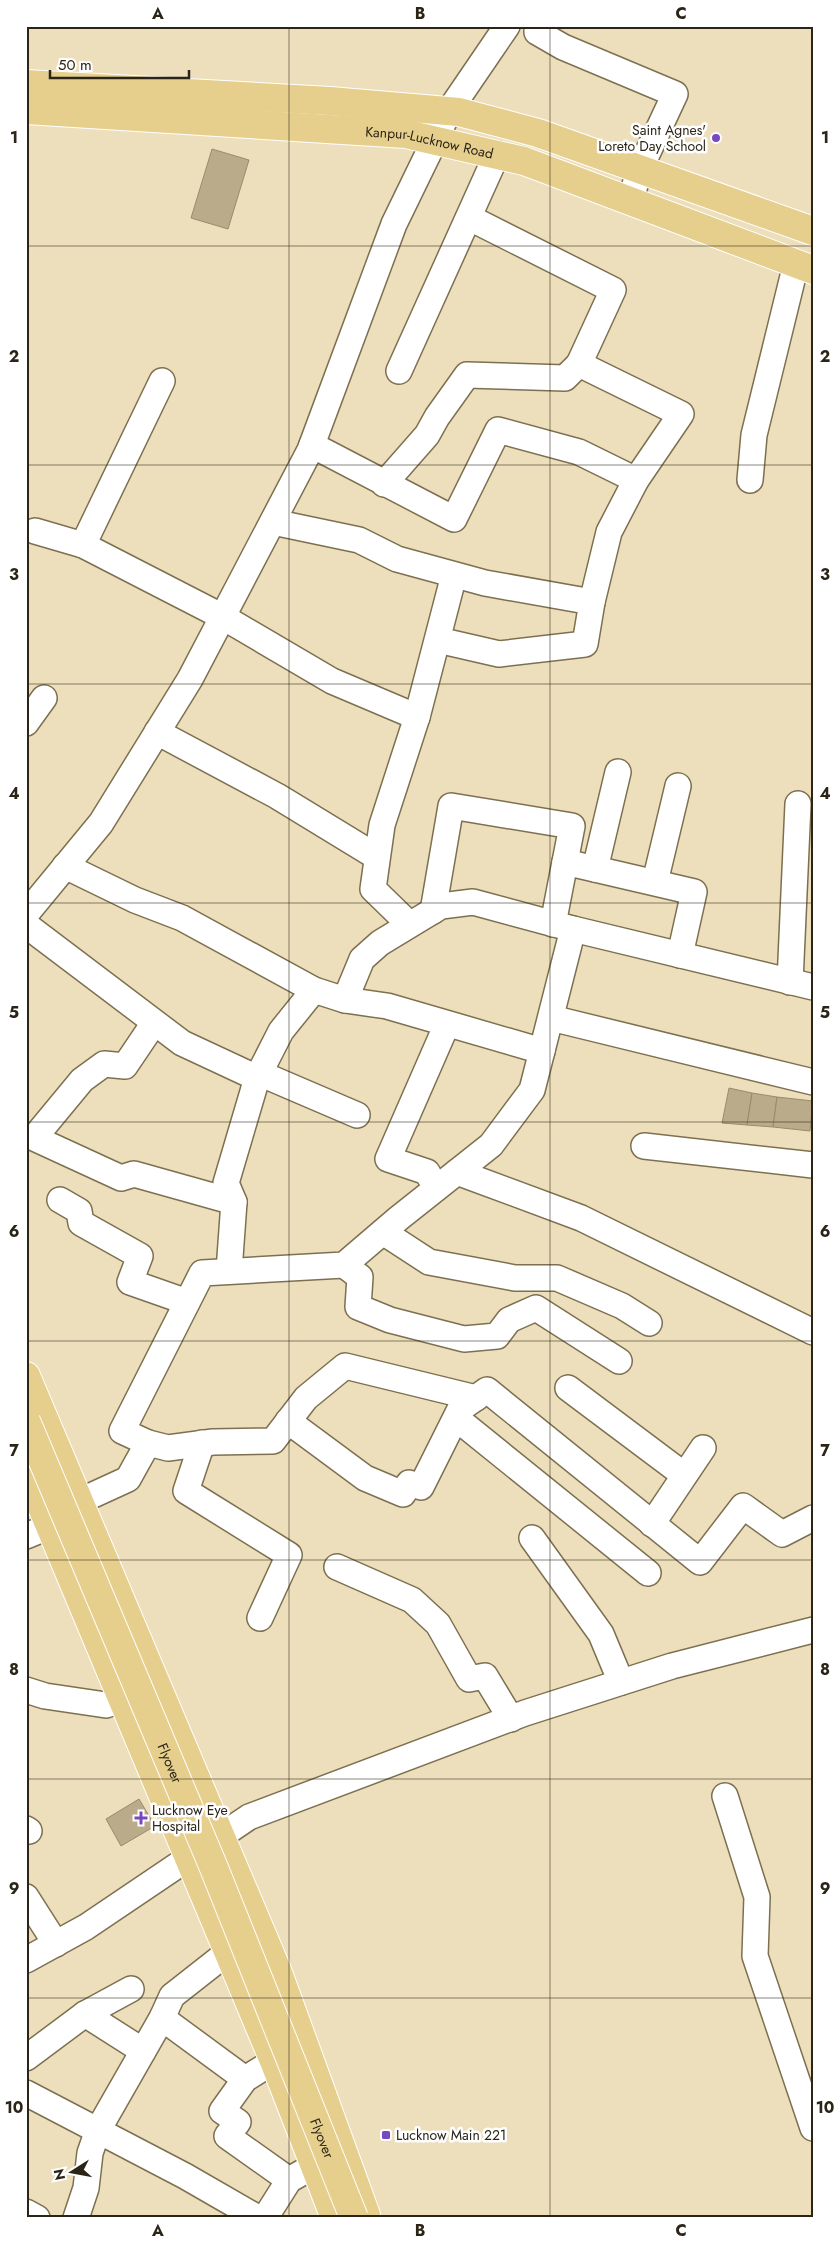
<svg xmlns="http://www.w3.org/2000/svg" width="839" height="2244" font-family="Jost,sans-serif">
<rect width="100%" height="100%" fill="#eddfbc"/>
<!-- building -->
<g fill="#baac8a" stroke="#998c6b">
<path d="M212,149L249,160L228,229L191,218Z"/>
<path d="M729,1088L752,1093L747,1125L722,1123Z"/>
<path d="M752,1093L777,1097L773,1127L747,1125Z"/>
<path d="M777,1097L813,1101L810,1131L773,1127Z"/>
<path d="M139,1799L155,1826L121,1846L106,1819Z"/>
</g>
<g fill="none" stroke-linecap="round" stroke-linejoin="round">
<!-- minor casing -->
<g stroke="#7d7050" stroke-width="28">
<g id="minor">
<path d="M541,26L537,32L563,47L675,94L640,169L630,201"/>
<path d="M399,371L497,154"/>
<path d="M312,445L454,519L498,430L579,452L636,480"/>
<path d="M750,480L754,435L796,264"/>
<path d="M384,484L427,435L437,417L467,375L565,378L579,364"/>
<path d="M273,522L359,540L397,559L485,583L592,602"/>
<path d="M35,531L83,545L223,617L332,681L417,717L382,825L373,889L409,924"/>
<path d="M83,545L162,381"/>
<path d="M438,640L499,654L585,644L592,602L609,532L636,480L681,414L579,364L613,290L470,218"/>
<path d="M417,717L454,575"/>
<path d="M26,723L44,698"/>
<path d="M157,732L277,796L377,857"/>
<path d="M565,862L694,892L680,955"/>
<path d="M65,866L135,900L182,918L314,990L345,1000L387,1006L542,1051"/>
<path d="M595,869L618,772"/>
<path d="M655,882L678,786"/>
<path d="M433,911L451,806L572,826L553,924"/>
<path d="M26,914L101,823L190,679L310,450L394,224L449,111L507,26"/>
<path d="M26,925L182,1043L257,1078"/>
<path d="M790,982L798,804"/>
<path d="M345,1000L362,959L380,943L441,906L473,902L573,929L813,987"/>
<path d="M551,1018L813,1082"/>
<path d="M154,1023L125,1066L104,1064L82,1080L34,1138L121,1178L134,1174L234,1202"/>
<path d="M259,1073L357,1115"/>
<path d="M644,1146L813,1165"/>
<path d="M457,1172L581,1218L813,1332"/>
<path d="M436,1188L427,1172L388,1159L447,1024"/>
<path d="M60,1200L79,1211L81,1223L140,1256L130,1282L187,1302"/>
<path d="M383,1232L429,1262L515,1278H557L622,1306L649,1323"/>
<path d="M344,1265L360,1277L358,1307L390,1320L464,1339L497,1336L509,1320L536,1308L619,1361"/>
<path d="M229,1271L234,1202L226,1183L257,1078L281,1031L314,990"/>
<path d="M568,1388L684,1475"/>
<path d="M456,1418L648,1573"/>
<path d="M288,1421L365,1478L403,1494L409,1483L421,1487L460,1409L487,1390L700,1562L743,1506L782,1534L813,1518"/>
<path d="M148,1443L168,1448L213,1442L273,1441L306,1398L345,1366L476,1398"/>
<path d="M202,1443L186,1491L289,1555L260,1618"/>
<path d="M652,1524L703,1448"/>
<path d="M26,1536L50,1526L72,1512L80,1501L128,1479L148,1443L122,1431L202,1273L344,1265L399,1218L491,1145L532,1090L573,929"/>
<path d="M532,1538L601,1634L621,1682"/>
<path d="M337,1567L412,1600L438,1624L469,1679L485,1676L511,1719"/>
<path d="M26,1690L45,1696L106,1705L122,1699"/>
<path d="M725,1796L757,1897L755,1956L813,2128"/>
<path d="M26,1829L29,1831"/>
<path d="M26,1897L56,1944"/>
<path d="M26,1960L86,1927L249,1817L525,1713L672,1666L813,1630"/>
<path d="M85,2014L143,2051"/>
<path d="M162,2018L245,2079"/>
<path d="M26,2058L85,2014L131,1989"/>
<path d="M26,2093L185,2176L258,2218"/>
<path d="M289,2180L227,2136L238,2122L222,2111L245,2079L274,2061L292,2054"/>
<path d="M26,2212L37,2218"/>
<path d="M76,2218L86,2188L90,2153L98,2130L162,2018L172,1996L228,1952"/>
<path d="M265,2218L289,2180L303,2172"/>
</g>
</g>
<!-- major casing -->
<g stroke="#fff" stroke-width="30">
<g id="major">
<path d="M26,84L330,101L459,112L538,133L813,231"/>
<path id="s1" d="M26,110L406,134L524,161L813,270"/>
<path d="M26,1376L277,1970L366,2215"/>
<path d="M26,1469L274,2061L335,2218"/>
</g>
</g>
<!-- minor -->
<use href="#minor" stroke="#fff" stroke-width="25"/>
<!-- major -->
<use href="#major" stroke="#e6ce8c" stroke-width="28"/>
<!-- major-bridge casing -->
<g stroke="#fff" stroke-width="30" stroke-linecap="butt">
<g id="major-bridge">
<path id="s2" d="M26,1421L214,1868L354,2218"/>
</g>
</g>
<!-- major-bridge -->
<use href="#major-bridge" stroke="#e6ce8c" stroke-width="28"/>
</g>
<!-- grid -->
<path fill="none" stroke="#2b2518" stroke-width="1" stroke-opacity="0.55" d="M289,26V2218M550,26V2218M26,246H813M26,465H813M26,684H813M26,903H813M26,1122H813M26,1341H813M26,1560H813M26,1779H813M26,1998H813"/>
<!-- markers -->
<g fill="#7848c0" stroke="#fff" stroke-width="2">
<circle cx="716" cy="138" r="5"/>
<path d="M138.5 1810.5h5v5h5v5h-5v5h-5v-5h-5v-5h5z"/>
<rect x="381" y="2130" width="10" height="10" rx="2.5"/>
</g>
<g text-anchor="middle" stroke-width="5" stroke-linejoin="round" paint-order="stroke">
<!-- poi labels -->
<g font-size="14" fill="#2b2518" stroke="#fff" text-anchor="start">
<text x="706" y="135" text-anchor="end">Saint Agnes'<tspan x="706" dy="16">Loreto Day School</tspan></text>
<text x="152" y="1815">Lucknow Eye<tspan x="152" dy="16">Hospital</tspan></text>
<text x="396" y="2140">Lucknow Main 221</text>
</g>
<!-- street labels -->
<g font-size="14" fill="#2b2518" stroke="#fff">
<text dy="5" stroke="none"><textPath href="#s1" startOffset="405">Kanpur-Lucknow Road</textPath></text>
<text dy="5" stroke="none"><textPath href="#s2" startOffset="371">Flyover</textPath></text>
<text dy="5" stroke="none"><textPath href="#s2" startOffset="776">Flyover</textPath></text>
</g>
</g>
<!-- border -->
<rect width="839" height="2244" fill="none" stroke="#ffffff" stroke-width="55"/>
<!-- north arrow -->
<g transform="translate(72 2172) rotate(259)" stroke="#ffffff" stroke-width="4" paint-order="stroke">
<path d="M0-4L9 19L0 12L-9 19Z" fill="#2b2518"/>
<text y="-8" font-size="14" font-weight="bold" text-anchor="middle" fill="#2b2518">N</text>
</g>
<!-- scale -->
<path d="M50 70v8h139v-8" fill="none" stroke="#2b2518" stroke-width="2.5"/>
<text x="58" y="70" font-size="15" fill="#2b2518" stroke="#ffffff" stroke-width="4" paint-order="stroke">50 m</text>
<rect x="28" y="28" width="784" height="2188" fill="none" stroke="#2b2518" stroke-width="2"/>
<g font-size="16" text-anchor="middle" font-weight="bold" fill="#2b2518">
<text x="158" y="19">A</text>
<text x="420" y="19">B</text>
<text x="681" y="19">C</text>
<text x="14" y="143">1</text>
<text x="825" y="143">1</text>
<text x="14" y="362">2</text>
<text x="825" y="362">2</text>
<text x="14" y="580">3</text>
<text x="825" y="580">3</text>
<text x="14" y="799">4</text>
<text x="825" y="799">4</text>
<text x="14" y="1018">5</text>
<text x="825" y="1018">5</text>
<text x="14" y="1237">6</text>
<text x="825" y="1237">6</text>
<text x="14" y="1456">7</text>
<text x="825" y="1456">7</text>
<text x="14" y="1675">8</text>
<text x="825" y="1675">8</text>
<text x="14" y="1894">9</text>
<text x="825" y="1894">9</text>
<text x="14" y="2113">10</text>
<text x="825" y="2113">10</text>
<text x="158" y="2236">A</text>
<text x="420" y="2236">B</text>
<text x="681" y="2236">C</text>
</g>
</svg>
